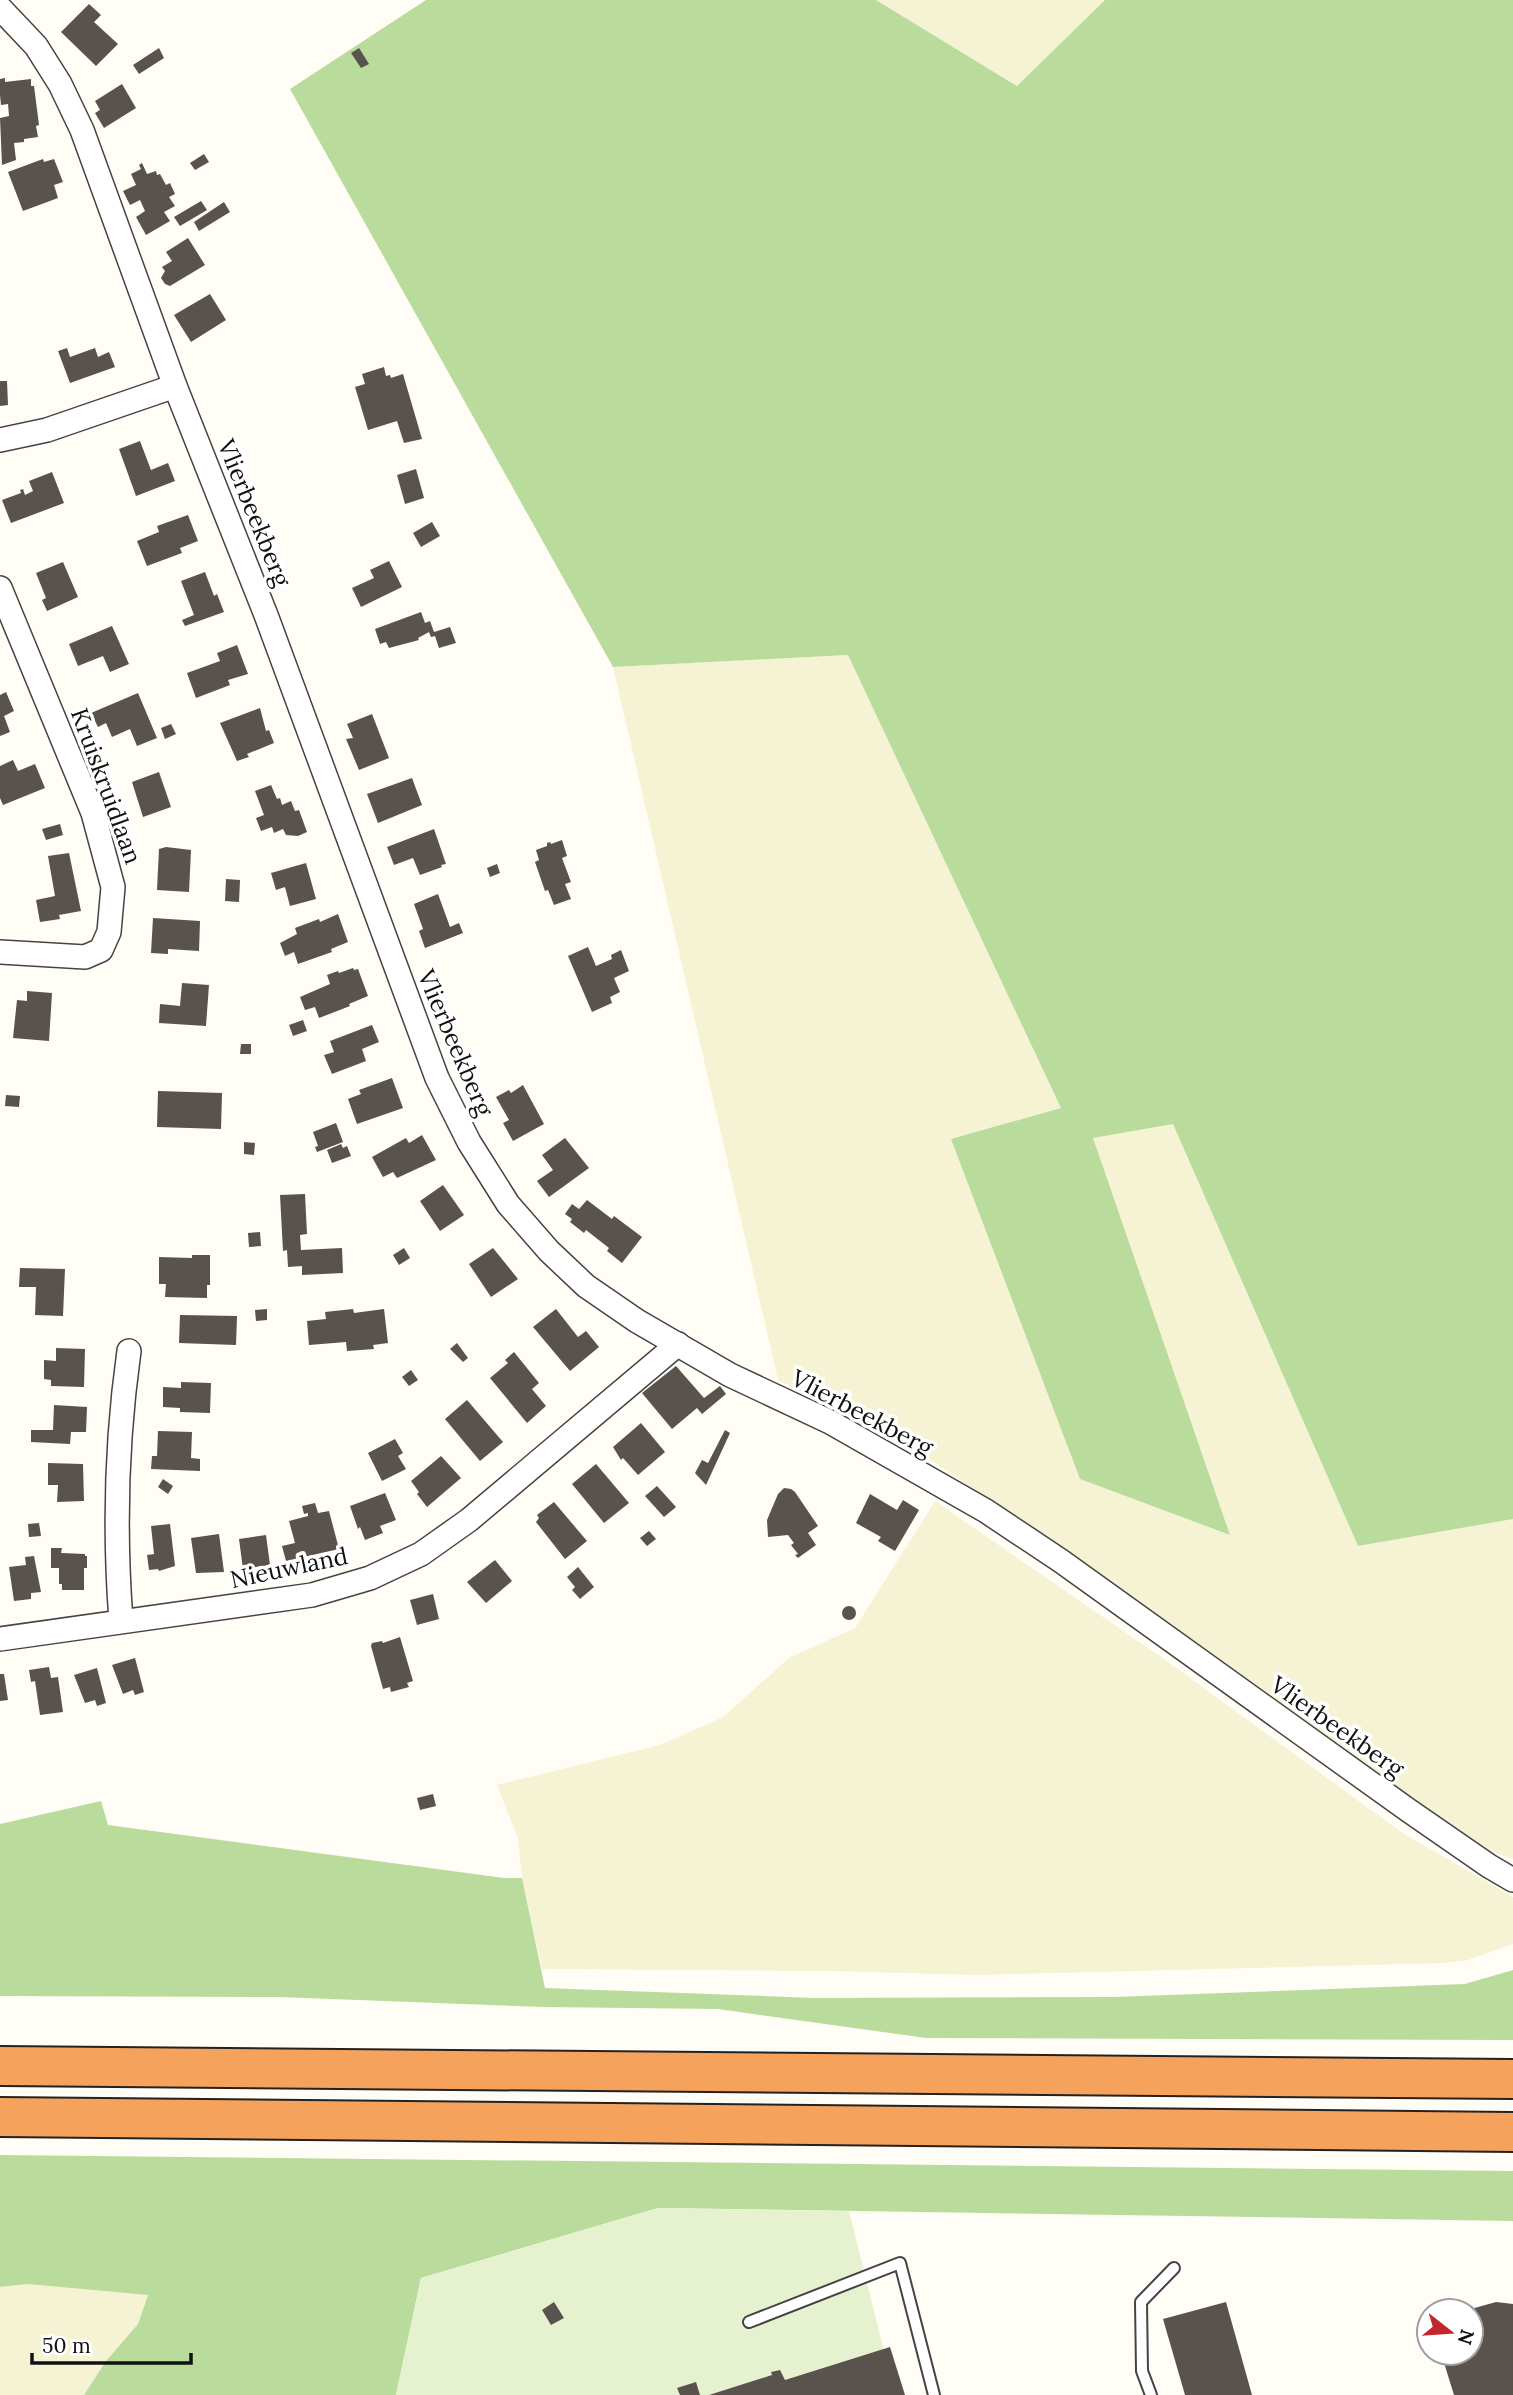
<svg xmlns="http://www.w3.org/2000/svg" width="1513" height="2395" font-family="Lora,serif">
<rect width="100%" height="100%" fill="#fffdf5"/>
<!-- farmland -->
<g fill="#f6f3d4">
<path d="M876,0H1105L1018,86Z"/>
<path d="M848,655L1062,1108L951,1139L1080,1479L1230,1535L1092,1138L1173,1124L1358,1546L1513,1519V1859L1490,1851L1115,1591L946,1470L909,1447L778,1380L613,667Z"/>
<path d="M935,1501L1164,1659L1404,1834L1513,1897V1944L1468,1960L1446,1963L977,1975L834,1971L542,1969L522,1878L518,1839L497,1785L660,1745L723,1717L789,1658L855,1628Z"/>
<path d="M28,2284L148,2294L138,2324L106,2361L84,2395H0V2287Z"/>
</g>
<!-- forest -->
<g fill="#b9dc9c">
<path d="M426,0H876L1017,86L1105,0H1513V1519L1358,1546L1173,1124L1093,1138L1230,1535L1080,1479L951,1139L1061,1108L848,655L613,667L290,89Z"/>
<path d="M101,1801L108,1825L504,1878H522L545,1988L815,1998L1113,1997L1465,1984L1513,1970V2040L926,2038L718,2009L544,2007L279,1997L0,1996V1824Z"/>
<path d="M0,2155L1513,2171V2221L658,2208L421,2278L396,2395H84L106,2361L138,2324L148,2295L28,2284L0,2287Z"/>
</g>
<!-- pitch -->
<path fill="#e6f2cf" d="M658,2208L849,2211L895,2395H396L421,2278Z"/>
<!-- building -->
<g fill="#5a524d">
<path d="M89,4L101,15L94,22L118,44L96,66L61,32Z"/>
<path d="M159,48L164,58L139,74L133,65Z"/>
<path d="M359,48L369,64L361,68L351,53Z"/>
<path d="M5,78V82L31,79V86H34L39,125L36,126L38,137L24,139V142L14,143L16,160L2,165L0,118L9,116L8,104L1,105L0,95V79Z"/>
<path d="M122,84L136,108L104,128L95,113L100,110L95,101Z"/>
<path d="M204,154L209,162L195,170L190,163Z"/>
<path d="M43,159L44,162L54,159L63,182L54,185L58,198L23,211L8,172Z"/>
<path d="M142,163L147,174L156,171L157,175L160,174L166,185L170,183L175,194L169,197L175,206L164,212L170,221L146,235L136,217L145,211L140,200L130,205L123,191L136,185L131,174L141,169L139,165Z"/>
<path d="M201,201L207,210L180,226L174,217Z"/>
<path d="M224,202L230,212L199,231L194,222Z"/>
<path d="M188,238L205,265L170,286L165,284L161,278L165,271L162,267L172,261L166,252Z"/>
<path d="M210,294L226,320L191,342L174,315Z"/>
<path d="M67,348L70,357L95,348L98,357L109,352L115,367L70,383L58,351Z"/>
<path d="M384,367L386,376L390,375L391,378L403,374L422,439L404,443L397,421L368,430L355,387L365,384L362,374Z"/>
<path d="M0,381H7L8,405L0,406Z"/>
<path d="M140,441L151,470L168,463L175,481L136,496L119,449Z"/>
<path d="M416,469L424,498L405,504L397,475Z"/>
<path d="M52,472L64,503L11,523L2,500L21,493L20,490L23,489L25,495L33,491L29,481Z"/>
<path d="M188,515L198,541L180,548L182,553L147,566L137,541L159,532L157,526Z"/>
<path d="M432,522L440,536L421,547L413,533Z"/>
<path d="M389,561L402,587L361,607L352,588L374,578L370,570Z"/>
<path d="M63,562L78,597L47,611L42,600L46,598L36,573Z"/>
<path d="M205,572L214,596L217,594L224,612L185,626L182,620L194,615L181,581Z"/>
<path d="M421,612L425,623L430,621L434,632L450,627L456,643L439,648L435,636L431,637L429,632L418,638L419,640L389,648L386,642L380,644L375,629Z"/>
<path d="M112,626L129,664L110,672L103,656L78,666L69,644Z"/>
<path d="M237,645L248,674L228,680L230,685L196,698L187,673L220,661L217,653Z"/>
<path d="M6,692L14,711L4,716L10,732L0,736V695Z"/>
<path d="M138,693L157,738L137,746L130,729L112,737L106,723L98,727L91,713Z"/>
<path d="M260,708L266,731L269,730L274,743L247,754L249,757L237,761L220,723Z"/>
<path d="M372,714L389,758L359,770L346,739L353,738L347,724Z"/>
<path d="M171,724L176,734L165,739L161,728Z"/>
<path d="M13,760L18,771L35,764L45,788L3,805L0,798V766Z"/>
<path d="M159,772L171,807L143,817L132,782Z"/>
<path d="M412,778L422,805L378,823L367,794Z"/>
<path d="M271,785L277,799L280,798L282,805L291,801L295,811L299,810L307,832L298,836L286,835L283,829L274,833L272,827L261,831L256,818L264,815L255,791Z"/>
<path d="M60,824L63,835L46,840L42,829Z"/>
<path d="M434,829L446,864L441,865L442,867L420,875L413,858L394,865L387,847Z"/>
<path d="M562,840L567,856L562,858L571,882L565,884L571,899L554,905L548,890L545,891L535,862L539,860L536,850L547,846V843L550,842L551,844Z"/>
<path d="M166,847L191,850L189,892L157,890L159,849Z"/>
<path d="M69,853L81,911L59,915L60,919L40,922L36,900L55,896L48,856Z"/>
<path d="M306,863L316,899L290,906L285,887L276,890L271,873Z"/>
<path d="M497,864L500,873L490,877L487,868Z"/>
<path d="M226,879L240,880L239,902L225,901Z"/>
<path d="M438,894L450,927L459,923L463,933L425,948L419,931L423,929L414,904Z"/>
<path d="M338,914L348,942L331,949L332,952L298,964L294,952L285,956L280,943L297,934L295,928L319,919L320,922Z"/>
<path d="M153,918L200,921L199,951L168,949V954L151,953Z"/>
<path d="M588,947L596,966L612,959L611,955L621,950L629,971L614,978L620,992L610,997L612,1003L592,1012L568,956Z"/>
<path d="M353,968L354,970L358,969L368,996L349,1004L350,1006L319,1018L315,1007L305,1010L300,997L330,984L327,975L338,971L339,973Z"/>
<path d="M182,983L209,985L206,1026L159,1023L160,1004L180,1006Z"/>
<path d="M27,991L52,993L49,1041L13,1038L17,1000L27,1001Z"/>
<path d="M303,1020L307,1031L293,1036L289,1025Z"/>
<path d="M372,1025L379,1042L362,1049L366,1061L332,1074L324,1055L334,1052L330,1041Z"/>
<path d="M241,1044H251V1054H240Z"/>
<path d="M392,1078L403,1108L357,1124L348,1099L361,1094L359,1090Z"/>
<path d="M523,1085L544,1124L513,1141L503,1123L509,1120L496,1097L509,1090L511,1093Z"/>
<path d="M158,1091L222,1093L221,1129L157,1127Z"/>
<path d="M6,1095L20,1096L19,1107L5,1106Z"/>
<path d="M336,1123L343,1142L317,1152L315,1147L318,1146L313,1132Z"/>
<path d="M422,1135L436,1160L397,1178L393,1172L383,1177L372,1157L406,1138L409,1143Z"/>
<path d="M565,1138L589,1168L549,1197L537,1181L553,1170L542,1155Z"/>
<path d="M244,1142L255,1143L254,1155L244,1154Z"/>
<path d="M341,1144L343,1148L347,1146L351,1156L332,1163L327,1150Z"/>
<path d="M443,1185L464,1215L440,1231L420,1201Z"/>
<path d="M305,1194L307,1234L300,1235L301,1250L342,1248L343,1273L302,1275V1266L288,1267L287,1250L283,1251L280,1195Z"/>
<path d="M587,1200L612,1219L614,1216L642,1237L622,1263L607,1251L609,1248L586,1230L584,1233L570,1222L572,1219L565,1214L572,1204L579,1209Z"/>
<path d="M260,1232L261,1246L249,1247L248,1233Z"/>
<path d="M404,1248L410,1258L399,1265L393,1255Z"/>
<path d="M493,1248L518,1279L491,1297L469,1264Z"/>
<path d="M192,1255H210V1285H207V1298L165,1297L166,1284H159V1257L192,1258Z"/>
<path d="M20,1268L65,1269L63,1316L35,1315L36,1287H19Z"/>
<path d="M267,1309V1320L256,1321L255,1310Z"/>
<path d="M353,1309L354,1313L384,1309L388,1343L373,1345L374,1349L347,1351L346,1342L309,1345L307,1321L326,1319L325,1312Z"/>
<path d="M556,1309L578,1337L586,1331L599,1347L570,1371L533,1327Z"/>
<path d="M180,1315L237,1316L236,1345L179,1343Z"/>
<path d="M457,1343L468,1358L463,1362L450,1349Z"/>
<path d="M56,1348L85,1349L84,1387L51,1386V1380L44,1379V1360L56,1361Z"/>
<path d="M514,1352L539,1383L532,1389L546,1406L527,1423L490,1378L508,1363L505,1360Z"/>
<path d="M676,1366L704,1398L720,1386L726,1394L702,1414L697,1408L672,1429L642,1393Z"/>
<path d="M411,1370L418,1380L409,1386L402,1377Z"/>
<path d="M181,1382L211,1383L210,1413L180,1412V1408L163,1407V1387L181,1388Z"/>
<path d="M467,1400L503,1442L480,1461L445,1419Z"/>
<path d="M54,1405L87,1407L86,1432H71L70,1444L31,1442V1430H53Z"/>
<path d="M641,1423L665,1452L638,1475L623,1458L621,1460L613,1447Z"/>
<path d="M725,1430L730,1433L706,1485L695,1473L702,1460L708,1463Z"/>
<path d="M158,1431L192,1432L191,1458L200,1459V1471L151,1469L152,1456H157Z"/>
<path d="M395,1439L403,1453L398,1456L406,1469L382,1481L368,1453Z"/>
<path d="M441,1456L461,1478L427,1507L417,1494L419,1492L411,1481Z"/>
<path d="M48,1463L83,1464L84,1501L57,1502L58,1485H48Z"/>
<path d="M596,1464L629,1503L604,1523L572,1484Z"/>
<path d="M163,1479L173,1486L168,1494L158,1487Z"/>
<path d="M657,1486L676,1507L664,1517L645,1496Z"/>
<path d="M784,1488L791,1489L795,1492L818,1526L808,1533L816,1545L798,1558L795,1555L798,1554L791,1545L794,1543L788,1535L768,1537L767,1520L778,1494Z"/>
<path d="M385,1493L396,1520L380,1526L383,1533L365,1540L360,1527L358,1529L350,1506Z"/>
<path d="M870,1494L897,1510L903,1500L919,1510L895,1551L878,1541L881,1537L856,1523Z"/>
<path d="M554,1502L587,1541L565,1559L536,1522L539,1518L537,1515Z"/>
<path d="M315,1503L318,1513L329,1511L339,1549L286,1561L282,1546L295,1543L289,1521L308,1516V1513L304,1514L302,1506Z"/>
<path d="M39,1523L41,1536L29,1537L28,1524Z"/>
<path d="M170,1524L175,1566L159,1571L158,1569L149,1570L147,1555L154,1554L151,1526Z"/>
<path d="M649,1531L656,1539L647,1546L640,1538Z"/>
<path d="M219,1534L224,1572L196,1573L191,1538Z"/>
<path d="M266,1535L270,1565L243,1569L239,1539Z"/>
<path d="M51,1548H62L61,1553L85,1554V1556H87V1568H84V1590H62V1584H59V1568H51Z"/>
<path d="M34,1556L41,1592L31,1593V1599L14,1601L9,1567L26,1565L25,1557Z"/>
<path d="M495,1560L512,1581L486,1603L467,1582Z"/>
<path d="M578,1567L594,1587L580,1599L572,1590L575,1587L567,1577Z"/>
<path d="M433,1594L439,1619L417,1625L410,1600Z"/>
<circle cx="849" cy="1613" r="7"/>
<path d="M400,1637L413,1681L407,1683L409,1687L391,1692L390,1687L383,1689L371,1646L372,1643L382,1641L383,1643Z"/>
<path d="M135,1658L144,1692L135,1695L133,1690L123,1694L112,1665Z"/>
<path d="M49,1667L51,1678L58,1677L63,1712L40,1715L35,1681L31,1682L29,1670Z"/>
<path d="M97,1668L106,1703L97,1706L95,1700L85,1703L74,1675Z"/>
<path d="M0,1674H4L8,1700L0,1701Z"/>
<path d="M433,1794L436,1806L420,1810L417,1798Z"/>
<path d="M554,2302L564,2318L551,2325L542,2310Z"/>
<path d="M1226,2302L1252,2395H1185L1163,2319Z"/>
<path d="M1496,2302L1513,2304V2395H1454L1441,2353H1471V2309Z"/>
<path d="M890,2347L905,2395H709L772,2375L771,2372L780,2370L785,2380Z"/>
<path d="M696,2382L700,2395H680L677,2388Z"/>
</g>
<g fill="none" stroke-linecap="round" stroke-linejoin="round">
<!-- lane casing -->
<g stroke="#444" stroke-width="14">
<g id="lane">
<path d="M749,2322L900,2263L934,2395"/>
<path d="M1151,2395L1142,2371L1141,2302L1174,2268"/>
</g>
</g>
<!-- street casing -->
<g stroke="#444" stroke-width="26">
<g id="street">
<path d="M0,8L36,46L60,84L82,130L175,386L266,615L437,1078L469,1142L508,1204L549,1251L586,1286L637,1321L730,1375L830,1422L986,1511L1061,1561L1408,1810L1489,1866L1513,1880"/>
<path d="M0,440L47,430L175,386"/>
<path d="M0,588L93,813L113,887L109,932L101,950L85,957L0,952"/>
<path d="M121,1621C114,1529 116,1443 129,1351"/>
<path d="M0,1639L312,1595L370,1578L421,1554L469,1520L678,1344"/>
</g>
</g>
<!-- highway casing -->
<g stroke="#222" stroke-width="42">
<g id="highway">
<path d="M0,2066L1513,2079"/>
<path d="M0,2117L1513,2132"/>
</g>
</g>
<!-- lane -->
<use href="#lane" stroke="#fff" stroke-width="10"/>
<!-- street -->
<use href="#street" stroke="#fff" stroke-width="23"/>
<!-- highway -->
<use href="#highway" stroke="#f5a25d" stroke-width="38"/>
</g>
<g text-anchor="middle" stroke-width="7" stroke-linejoin="round" paint-order="stroke">
<!-- street labels -->
<g font-size="24" fill="#111" stroke="#fff">
<text transform="translate(254 513) rotate(68)" y="8">Vlierbeekberg</text>
<text transform="translate(106 786) rotate(70)" y="8">Kruiskruidlaan</text>
<text transform="translate(455 1043) rotate(67)" y="8">Vlierbeekberg</text>
<text transform="translate(862 1413) rotate(28)" y="8">Vlierbeekberg</text>
<text transform="translate(289 1568) rotate(-12)" y="8">Nieuwland</text>
<text transform="translate(1337 1727) rotate(35)" y="8">Vlierbeekberg</text>
</g>
</g>
<!-- north arrow -->
<g transform="translate(1450 2332) rotate(107)"><circle r="33" fill="#ffffff" stroke="#a0a0a0" stroke-width="2"/>
<path d="M0-5L12 26L0 18L-12 26Z" fill="#c4262e"/>
<text y="-10" font-size="19" font-weight="bold" text-anchor="middle" fill="#111111">N</text>
</g>
<!-- scale -->
<path d="M32 2353v10h159v-10" fill="none" stroke="#111111" stroke-width="3.5"/>
<text x="42" y="2353" font-size="21" fill="#111111" stroke="#ffffff" stroke-width="5" paint-order="stroke">50 m</text>
</svg>
